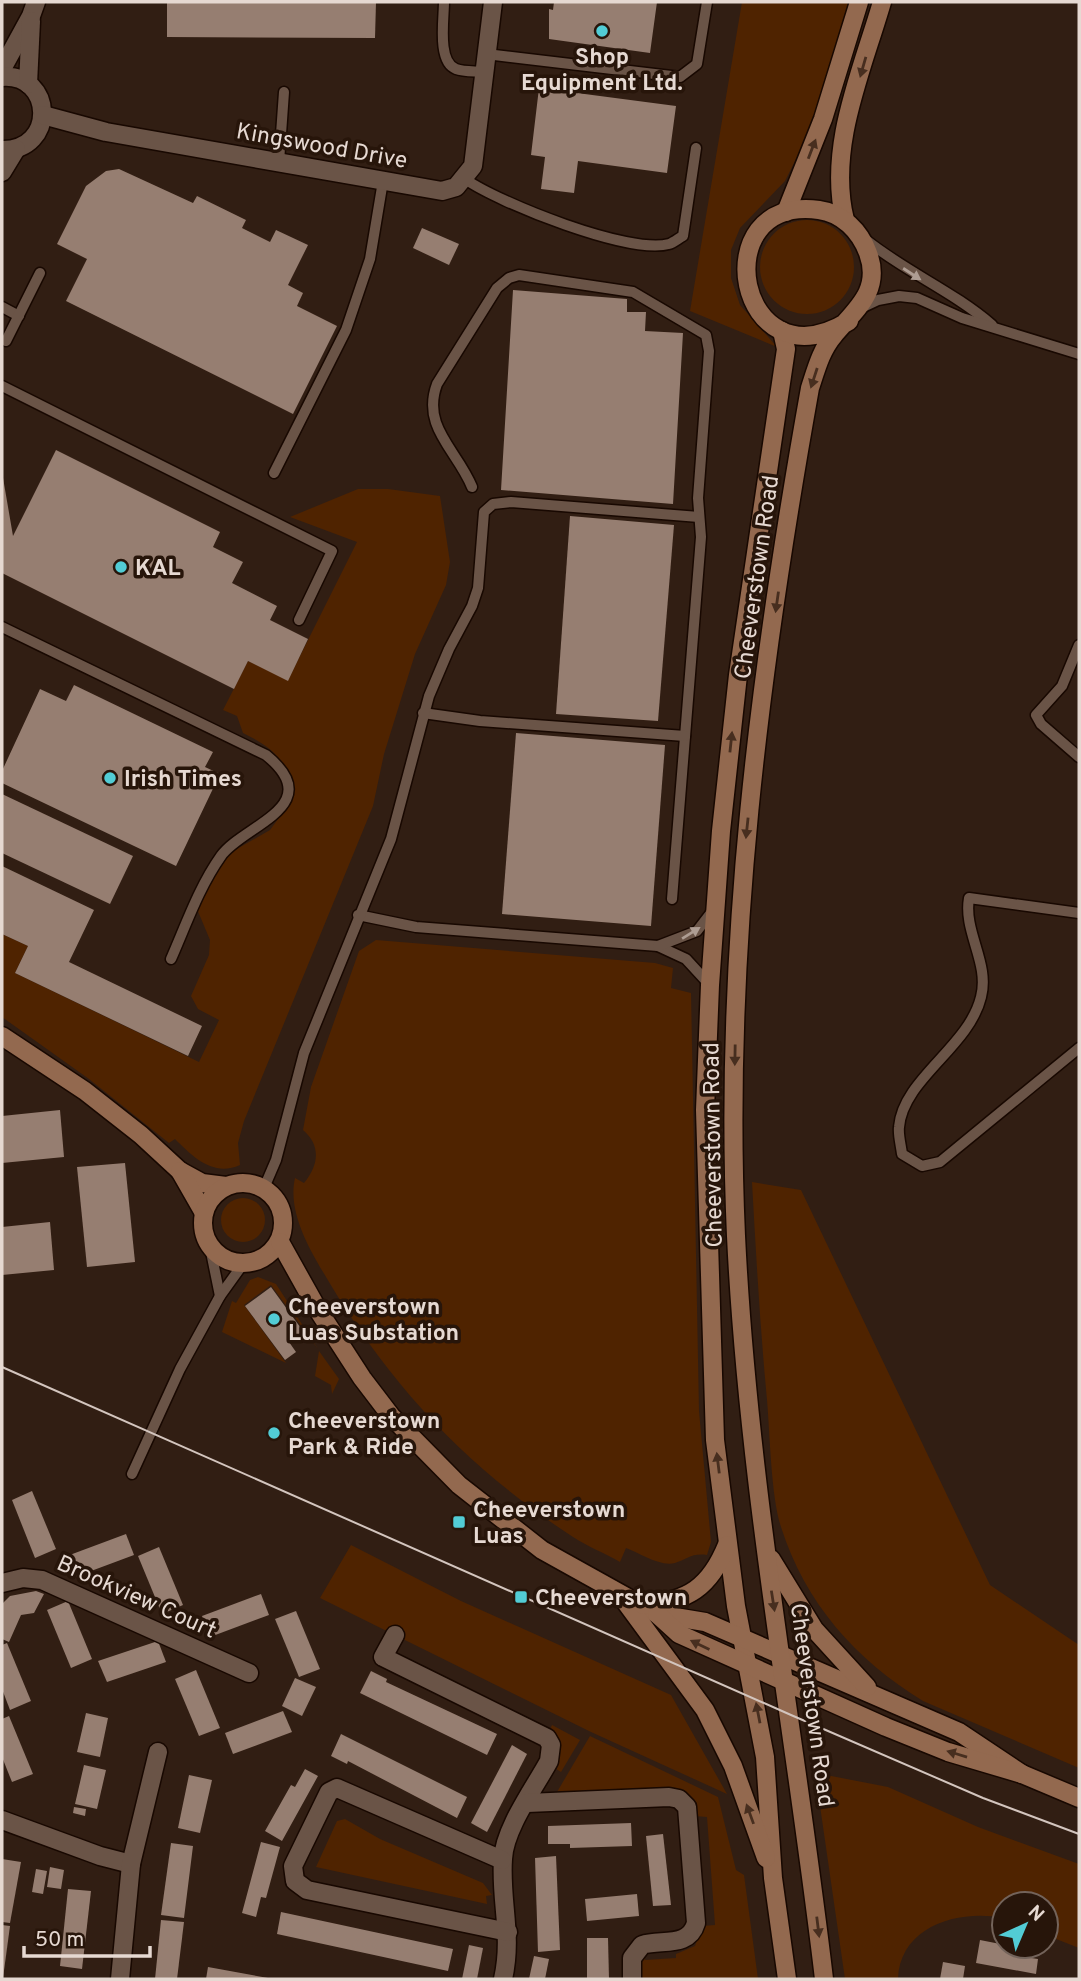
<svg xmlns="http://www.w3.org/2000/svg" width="1081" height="1981" font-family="Overpass,sans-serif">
<rect width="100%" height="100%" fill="#311e13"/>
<!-- green -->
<g fill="#4f2300">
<path d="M742,2H852L809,133L785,181L740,228L731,250V278L740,305L777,347L690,311Z"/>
<circle cx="807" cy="267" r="47"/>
<path d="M358,489H388L440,496L450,562L446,585L415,654L384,754L373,806L244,1121L238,1143L240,1165C213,1177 193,1157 175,1139L169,1143L89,1079L2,1017V934L28,946L15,973L199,1062L219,1020L198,1009L191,996L209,955L210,940L197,909L203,893L220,862L235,850L270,830L281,815L291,789C285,757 271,747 243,733L237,716L223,710L248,661L288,680L357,542L290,517Z"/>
<path d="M376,940L655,963L673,968L671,988L691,993L699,1411L711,1542L707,1555C691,1553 688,1559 675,1563C660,1567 640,1553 626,1548L620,1562C605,1553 588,1547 573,1537C469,1469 392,1388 329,1282C311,1252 287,1213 295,1178L304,1183C318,1166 322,1146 303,1130L311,1087L359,951Z"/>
<path d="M752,1182L801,1190L990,1585L1079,1645V1768L923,1701C856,1660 805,1603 781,1527C771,1496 770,1435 767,1400C760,1327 756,1254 752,1182Z"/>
<circle cx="243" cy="1220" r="22"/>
<path d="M258,1277L276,1284L318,1349L271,1285L244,1305L286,1363L222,1332L232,1301L236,1303L250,1280Z"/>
<path d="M319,1351L339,1379L332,1394L331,1385L315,1376Z"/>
<path d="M351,1545L461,1601L671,1695L727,1794L591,1732L320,1598Z"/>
<path d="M552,1725L580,1740L561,1772L553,1767L547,1736Z"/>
<path d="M590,1736L718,1797L736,1870L744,1875L758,1979H636L635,1966L644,1955L645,1960L676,1958V1954L695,1946L702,1926L715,1925L707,1817L694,1816L665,1794V1788L557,1792Z"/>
<path d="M821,1774L888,1787L978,1827L1079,1864V1948L1046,1935V1904H1004V1918C960,1909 900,1925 898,1979H845L818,1792Z"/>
<path d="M345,1819L380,1839L483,1883L492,1895L486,1896L487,1904L316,1867L337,1821Z"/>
</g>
<!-- building -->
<g fill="#967e71">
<path d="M167,2H376L375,38L167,37Z"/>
<path d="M554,2H657L650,53L549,39V9L553,10Z"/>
<path d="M539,88L676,106L667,173L578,161L574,193L541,189L545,157L531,155Z"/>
<path d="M119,169L193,203L197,196L246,220L242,228L270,242L276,230L308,245L288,285L303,293L297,306L337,326L293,414L66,301L87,259L57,244L86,186L106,171Z"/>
<path d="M422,228L459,244L449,265L413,248Z"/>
<path d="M513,290L627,299V312H646L645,331L683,333L673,504L501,490Z"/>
<path d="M56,450L220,532L213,547L243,562L232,583L277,606L270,620L308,639L288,681L248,661L234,689L2,573V472L13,536Z"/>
<path d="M570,516L674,525L658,721L556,714Z"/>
<path d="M74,685L213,752L205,767L220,774L176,866L2,783V771L40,689L66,701Z"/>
<path d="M516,733L665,745L651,926L502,914Z"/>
<path d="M2,794L133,856L110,904L2,853Z"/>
<path d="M2,866L94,910L69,962L202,1026L188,1056L15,973L28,946L2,934Z"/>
<path d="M60,1110L64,1157L2,1163V1116Z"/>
<path d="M125,1163L135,1262L87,1267L77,1167Z"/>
<path d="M50,1222L54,1270L2,1275V1227Z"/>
<path d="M271,1287L303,1331L289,1342L296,1352L285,1360L245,1306Z"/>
<path d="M32,1491L56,1549L35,1558L12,1500Z"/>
<path d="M126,1534L134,1555L75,1577L67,1556Z"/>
<path d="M159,1547L183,1605L162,1614L138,1556Z"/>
<path d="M36,1591L44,1594L34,1613L21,1615L9,1642L2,1639V1604L10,1596Z"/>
<path d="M261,1594L269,1615L210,1637L202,1616Z"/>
<path d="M68,1601L92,1659L71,1668L47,1610Z"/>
<path d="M296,1611L320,1669L299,1677L275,1619Z"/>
<path d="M158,1641L166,1662L107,1682L98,1661Z"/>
<path d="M7,1643L31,1701L10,1710L2,1689V1645Z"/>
<path d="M196,1670L220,1728L199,1736L175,1679Z"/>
<path d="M371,1671L387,1679L386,1682L497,1734L487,1755L360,1693Z"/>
<path d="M295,1678L316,1687L302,1716L282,1706Z"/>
<path d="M283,1711L292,1732L233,1754L225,1733Z"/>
<path d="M86,1713L108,1718L100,1757L77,1752Z"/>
<path d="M9,1716L33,1774L12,1782L2,1757V1719Z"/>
<path d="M341,1734L467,1797L457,1818L348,1761L347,1764L331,1756Z"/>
<path d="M512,1745L527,1754L487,1832L471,1823Z"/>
<path d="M84,1765L106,1770L97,1809L75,1804Z"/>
<path d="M305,1769L318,1776L282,1841L265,1831L291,1785L295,1787Z"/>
<path d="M189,1775L212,1780L200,1833L178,1828Z"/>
<path d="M74,1807L86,1809L85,1816L73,1813Z"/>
<path d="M631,1823L632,1846L570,1848V1844H548V1826Z"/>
<path d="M663,1834L671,1905L653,1906L646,1836Z"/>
<path d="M261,1842L280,1847L266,1898L261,1897L256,1917L242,1913Z"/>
<path d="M171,1843L193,1846L184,1918L161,1915Z"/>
<path d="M556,1856L560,1950L538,1952L535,1858Z"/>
<path d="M2,1859L21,1862L10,1923L2,1922Z"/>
<path d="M50,1867L64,1870L61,1889L47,1887Z"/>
<path d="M36,1869L47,1871L43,1894L32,1892Z"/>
<path d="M68,1889L91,1891L82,1969L60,1966Z"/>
<path d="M637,1894L639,1916L587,1921L585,1899Z"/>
<path d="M281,1912L453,1949L448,1971L277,1934Z"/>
<path d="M161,1920L184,1922L177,1979H155Z"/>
<path d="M2,1925L10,1926L3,1978H2Z"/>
<path d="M587,1938H608L609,1979H587Z"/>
<path d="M980,1940L1020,1948L1018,1956L1038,1959L1036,1974L976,1963Z"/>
<path d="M469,1945L483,1948L477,1979H462Z"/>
<path d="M534,1956L549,1959L545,1979H529Z"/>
<path d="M943,1962L965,1966L963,1979H940Z"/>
<path d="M208,1967L268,1978V1979H206Z"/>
</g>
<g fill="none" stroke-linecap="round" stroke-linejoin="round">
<!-- service casing -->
<g stroke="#180801" stroke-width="13">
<g id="service">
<path d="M444,2C444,19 437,62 456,69C464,72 476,71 484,72"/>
<path d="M486,54L680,77L697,64L707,2"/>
<path d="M279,162L284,92"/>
<path d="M465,179C499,203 630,255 669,244C673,243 679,238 683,236L696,148"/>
<path d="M866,240C906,272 954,292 992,325"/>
<path d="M2,307L19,316"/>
<path d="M861,308L878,300L899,296L917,298L962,318L1079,354"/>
<path d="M6,341L40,273"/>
<path d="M2,386L332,551L299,620"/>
<path d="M274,473L346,330L370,259L383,181"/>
<path d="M472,487C457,450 421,427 437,384L497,288L509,278L519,275L633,292L706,335L709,351L698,498L701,537L672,899"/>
<path d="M2,627L266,755C329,806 243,825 221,856C199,887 186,925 171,959"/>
<path d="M1079,645L1062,686L1036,715L1041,724L1079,757"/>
<path d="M423,713L480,721L685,736"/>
<path d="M1079,913L969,898C963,932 990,963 981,997C969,1047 903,1079 899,1127C898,1135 901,1145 902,1154L922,1166L940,1162L1079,1048"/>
<path d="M358,915L416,927L658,946L686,959L709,984"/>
<path d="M658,946L697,931L714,909"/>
<path d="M264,1188L276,1160L304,1053L391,839L429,696L449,649L472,606L478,588L484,512L493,504L511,502L699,517"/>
<path d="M210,1247L220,1296"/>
<path d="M132,1474L180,1369L220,1296L243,1264"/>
</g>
</g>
<!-- minor casing -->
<g stroke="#180801" stroke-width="21">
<g id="minor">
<path d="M2,69L31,16L36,2"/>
<path d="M2,77C54,73 57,151 2,150"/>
<path d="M28,84L31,21"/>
<path d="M43,115L106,132L442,191L456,187L473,166L493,2"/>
<path d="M2,172L16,149"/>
<path d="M2,1583L23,1578L42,1580L249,1673"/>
<path d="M395,1635L383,1657L547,1738L551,1745L549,1761C535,1787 504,1829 503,1859C500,1901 513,1935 503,1979"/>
<path d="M527,1803L669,1797L679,1799L687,1807L696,1923C689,1948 662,1939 642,1945L632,1958V1979"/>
<path d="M2,1820L100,1856L131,1864"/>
<path d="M502,1860L337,1788L329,1792L293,1866L295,1881L307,1890L508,1932"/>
<path d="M120,1979L131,1864L158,1752"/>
</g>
</g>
<!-- secondary casing -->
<g stroke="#180801" stroke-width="21">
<g id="secondary">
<path d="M786,212L823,119L859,2"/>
<path d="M845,220C827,148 862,71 882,2"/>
<path d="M782,331L786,349L738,675L721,831L710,985L705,1110L715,1440L736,1606L765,1757L773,1878L787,1979"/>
<path d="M2,1036L85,1091L141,1135L180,1171L202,1183L226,1186"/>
<path d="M180,1171L204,1213"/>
<circle cx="243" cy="1223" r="40"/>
<path d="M280,1242L318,1310L362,1378L391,1416L459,1485L542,1550L657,1614L705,1622L959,1732L1022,1774"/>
<path d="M771,1559L814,1629L867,1687"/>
<path d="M624,1600L705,1710L733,1766L766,1858"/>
<path d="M643,1605C688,1602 710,1587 727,1545"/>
<path d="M657,1614L679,1634L886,1727L948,1752L1022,1774L1079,1798"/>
<path d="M824,1979C795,1732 748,1486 736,1236C723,952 760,667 810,388C816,370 821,350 834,335C855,310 882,291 868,253C860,231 842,213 819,210C702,194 737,390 849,321"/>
</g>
</g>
<!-- service -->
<use href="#service" stroke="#6a5447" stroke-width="10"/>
<!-- minor -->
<use href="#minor" stroke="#6a5447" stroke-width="18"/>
<!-- secondary -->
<use href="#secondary" stroke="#93694f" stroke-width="18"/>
<!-- tram -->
<path stroke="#d3c5be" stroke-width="2" d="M2,1367L791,1715L983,1798L1079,1834"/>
</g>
<!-- one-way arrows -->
<defs><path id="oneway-solid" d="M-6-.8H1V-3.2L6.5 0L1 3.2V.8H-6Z" transform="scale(1.75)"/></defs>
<g fill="#472e1f">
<use href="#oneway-solid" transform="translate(863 67) rotate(106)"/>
<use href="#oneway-solid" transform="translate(812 149) rotate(-69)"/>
<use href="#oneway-solid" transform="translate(814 378) rotate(108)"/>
<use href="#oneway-solid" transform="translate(777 602) rotate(98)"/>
<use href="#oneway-solid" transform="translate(731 742) rotate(-84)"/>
<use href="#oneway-solid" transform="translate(747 828) rotate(96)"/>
<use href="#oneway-solid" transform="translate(735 1055) rotate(91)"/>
<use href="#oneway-solid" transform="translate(718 1463) rotate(-97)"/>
<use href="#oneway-solid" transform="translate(773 1601) rotate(81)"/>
<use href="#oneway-solid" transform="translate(700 1645) rotate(-154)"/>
<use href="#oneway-solid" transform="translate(758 1713) rotate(-101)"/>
<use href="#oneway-solid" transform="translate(957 1754) rotate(-163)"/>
<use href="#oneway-solid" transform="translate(750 1814) rotate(-110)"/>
<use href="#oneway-solid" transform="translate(818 1927) rotate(83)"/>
</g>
<g fill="#ae9d93">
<use href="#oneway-solid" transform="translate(912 274) rotate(33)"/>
<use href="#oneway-solid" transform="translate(691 933) rotate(-32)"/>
</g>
<!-- markers -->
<g fill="#52ccd5" stroke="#27150a" stroke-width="2.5">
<circle cx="602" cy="31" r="7"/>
<circle cx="121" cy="567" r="7"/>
<circle cx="110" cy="778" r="7"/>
<circle cx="274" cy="1319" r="7"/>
<circle cx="274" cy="1433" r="7"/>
<rect x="452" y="1515" width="14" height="14" rx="3.5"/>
<rect x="514" y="1590" width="14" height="14" rx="3.5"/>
</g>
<g text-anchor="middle" stroke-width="7" stroke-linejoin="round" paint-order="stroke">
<!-- poi labels -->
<g font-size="23" font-weight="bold" fill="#e6d9d2" stroke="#27150a" text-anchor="start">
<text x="602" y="64" text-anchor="middle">Shop<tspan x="602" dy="26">Equipment Ltd.</tspan></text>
<text x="135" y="575">KAL</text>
<text x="124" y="786">Irish Times</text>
<text x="288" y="1314">Cheeverstown<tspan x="288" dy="26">Luas Substation</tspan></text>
<text x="288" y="1428">Cheeverstown<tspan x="288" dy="26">Park &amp; Ride</tspan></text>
<text x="473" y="1517">Cheeverstown<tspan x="473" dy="26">Luas</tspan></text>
<text x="535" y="1605">Cheeverstown</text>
</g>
<!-- street labels -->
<g font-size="23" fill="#e6d9d2" stroke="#27150a">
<text transform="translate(322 145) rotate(10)" y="8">Kingswood Drive</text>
<text transform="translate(756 577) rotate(-82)" y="8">Cheeverstown Road</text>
<text transform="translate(712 1145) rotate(-91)" y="8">Cheeverstown Road</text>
<text transform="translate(137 1596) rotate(24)" y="8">Brookview Court</text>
<text transform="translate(813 1705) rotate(82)" y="8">Cheeverstown Road</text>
</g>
</g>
<!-- border -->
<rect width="1081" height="1981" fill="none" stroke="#e6d9d2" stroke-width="7"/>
<!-- north arrow -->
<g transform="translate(1025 1925) rotate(44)"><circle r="33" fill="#27150a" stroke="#73635a" stroke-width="2"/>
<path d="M0-5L12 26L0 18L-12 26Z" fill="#52ccd5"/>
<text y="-10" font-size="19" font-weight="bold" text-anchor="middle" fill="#e6d9d2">N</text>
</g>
<!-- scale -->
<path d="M24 1946v10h126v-10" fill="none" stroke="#e6d9d2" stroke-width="3.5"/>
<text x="35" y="1946" font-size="21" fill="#e6d9d2" stroke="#27150a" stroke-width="5" paint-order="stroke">50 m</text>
</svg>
